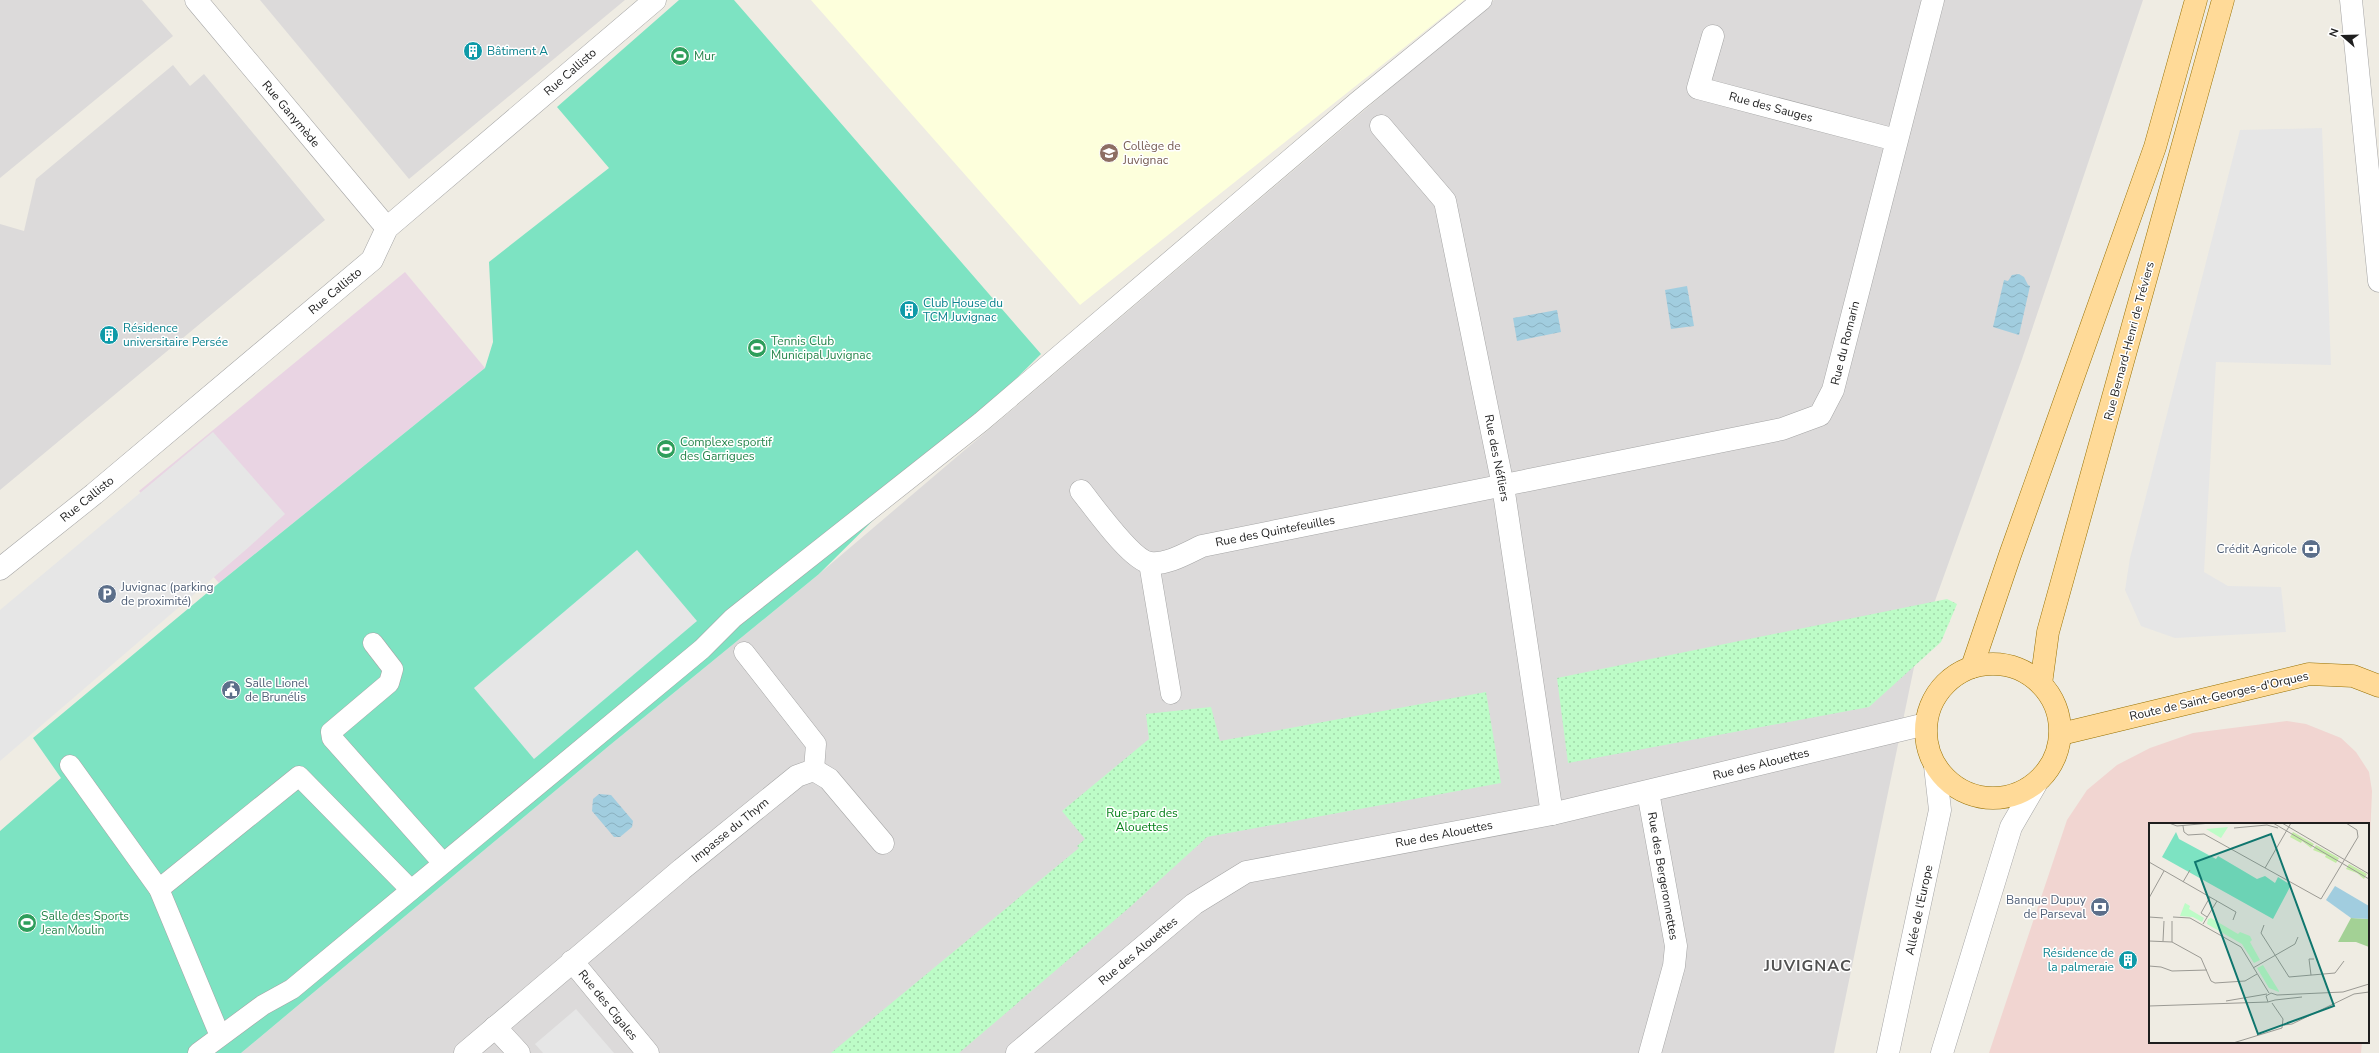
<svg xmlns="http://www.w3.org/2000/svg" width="2379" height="1053" font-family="'Nunito Sans',sans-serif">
<defs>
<pattern id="park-dots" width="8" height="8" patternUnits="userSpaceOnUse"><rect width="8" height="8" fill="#bdfcc7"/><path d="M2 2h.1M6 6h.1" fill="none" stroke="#a2d8aa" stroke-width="1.8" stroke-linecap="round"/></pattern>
<pattern id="water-waves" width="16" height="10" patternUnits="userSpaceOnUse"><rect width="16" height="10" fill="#a1cddf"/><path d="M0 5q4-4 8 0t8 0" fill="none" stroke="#8ab0bf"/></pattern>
</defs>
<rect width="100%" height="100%" fill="#efece3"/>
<!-- residential -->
<g fill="#dcdada">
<path d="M0,0H142L173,36L0,178Z"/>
<path d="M260,0H625L409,179Z"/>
<path d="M1494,0H2143L2022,359L1918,648L1834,1053H241L610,745L819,574Z"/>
<path d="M173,65L190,86L204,74L325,220L0,490V224L24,231L36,179Z"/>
</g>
<!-- commercial -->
<path fill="#f1d5d1" d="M2287,721L2306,724L2341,738L2356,752L2369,772L2372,791L2368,886V824H2150V1042H2362L2361,1053H1989L2067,820L2087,790L2117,765L2150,748L2193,733Z"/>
<!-- industrial -->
<path fill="#e9d4e3" d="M405,272L485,368L219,583L139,491Z"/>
<!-- education -->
<path fill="#fdffdc" d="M811,0H1464L1080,305Z"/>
<!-- park -->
<g fill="url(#park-dots)">
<path d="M1947,599L1957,604L1941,642L1869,707L1568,763L1557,678Z"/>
<path d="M1486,692L1501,783L1207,837L1130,907L959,1053H831L1079,848L1077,846L1085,839L1062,811L1149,739L1146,714L1211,707L1220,741Z"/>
</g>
<!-- pitch -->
<path fill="#7de3c2" d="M679,0H734L1041,354L819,574L610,745L241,1053H0V831L61,778L33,738L219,583L485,368L493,342L489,262L609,168L557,107Z"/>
<!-- parking -->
<g fill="#e6e6e6">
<path d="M2322,128L2331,365L2216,362L2204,572L2228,586L2281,587L2286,632L2175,638L2141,626L2125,590L2130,558L2240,130Z"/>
<path d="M213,432L285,514L249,547L0,761V610Z"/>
<path d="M637,550L697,621L534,759L474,688Z"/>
<path d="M576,1009L614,1053H543L535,1044Z"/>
</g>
<!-- water -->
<g fill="url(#water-waves)">
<path d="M2019,274L2024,277L2028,285L2030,286L2019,335L1993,327L2004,280L2008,281L2012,275Z"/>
<path d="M1687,286L1694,326L1671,329L1665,290Z"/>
<path d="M1557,310L1561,332L1517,341L1513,318Z"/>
<path d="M599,794L611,795L633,821L632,827L620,837H614L592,811L593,799Z"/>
</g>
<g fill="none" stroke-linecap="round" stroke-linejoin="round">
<!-- service casing -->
<g stroke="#a5a5a5" stroke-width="21">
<g id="service">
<path d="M1149,563L1171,694"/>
<path d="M373,643L393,669L389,683L331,732L332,738L443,863"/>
<path d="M744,652L816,744L814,770"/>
<path d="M70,765L159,889L220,1036"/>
<path d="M159,889L299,776L411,890"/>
<path d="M198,1053L263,1005L292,989L702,649L733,618L981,422L1358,101L1482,0"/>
</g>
</g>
<!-- minor casing -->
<g stroke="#a5a5a5" stroke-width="23">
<g id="minor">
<path d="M196,0L387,228"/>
<path d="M2351,0L2379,281"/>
<path d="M1713,36L1698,88L1896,140"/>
<path d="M1381,126L1445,201L1503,486L1552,814"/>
<path d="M1081,491C1094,507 1131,560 1150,563C1167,565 1187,553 1202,546L1782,429L1820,415L1833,390L1933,0"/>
<path d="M0,569L94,494L372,260L387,228L655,0"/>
<path d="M1648,792L1676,946L1674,966L1650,1053"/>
<path d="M572,961L648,1053"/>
<path d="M495,1027L519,1053"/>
<path d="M465,1053L682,869L797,776L814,770L829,779L883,843"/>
<path d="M1017,1053L1194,904L1246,872L1552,814L1926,724"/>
</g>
</g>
<!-- tertiary casing -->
<g stroke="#a5a5a5" stroke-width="23">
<g id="tertiary">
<path d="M1888,1053L1940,810L1935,766"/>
<path d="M1942,1053L2011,827L2036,784"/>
</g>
</g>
<!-- primary casing -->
<g stroke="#977000" stroke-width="23">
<g id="primary">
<circle cx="1993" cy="731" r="67"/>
<path d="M1972,667L2010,555L2155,147L2196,0"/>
<path d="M2041,684L2048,632L2223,0"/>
<path d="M2061,734L2309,674L2353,676L2379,686"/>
</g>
</g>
<!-- service -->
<use href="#service" stroke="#fff" stroke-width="20"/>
<!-- minor -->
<use href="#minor" stroke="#fff" stroke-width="22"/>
<!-- tertiary -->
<use href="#tertiary" stroke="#fff" stroke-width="22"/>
<!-- primary -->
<use href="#primary" stroke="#ffda98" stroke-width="22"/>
</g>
<!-- icons -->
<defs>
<g id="building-disc" transform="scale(1)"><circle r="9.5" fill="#0f9aa8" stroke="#fff"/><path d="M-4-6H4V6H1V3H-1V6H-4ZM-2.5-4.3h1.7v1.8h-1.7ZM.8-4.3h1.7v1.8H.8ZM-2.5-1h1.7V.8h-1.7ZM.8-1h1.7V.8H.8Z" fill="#fff"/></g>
<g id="stadium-disc" transform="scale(1)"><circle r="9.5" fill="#2e9e5b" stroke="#fff"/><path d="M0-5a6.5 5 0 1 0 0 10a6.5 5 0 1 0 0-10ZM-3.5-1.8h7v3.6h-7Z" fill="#fff"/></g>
<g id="school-disc" transform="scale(1)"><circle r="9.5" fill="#8d6e63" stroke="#fff"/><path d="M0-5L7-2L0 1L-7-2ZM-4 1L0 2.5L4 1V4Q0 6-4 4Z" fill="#fff"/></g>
<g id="bank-disc" transform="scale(1)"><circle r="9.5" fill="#5c6f8a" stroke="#fff"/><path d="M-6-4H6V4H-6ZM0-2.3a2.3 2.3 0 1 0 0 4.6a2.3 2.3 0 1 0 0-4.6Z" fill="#fff"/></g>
<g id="parking-disc" transform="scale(1)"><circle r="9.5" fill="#5c6f8a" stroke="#fff"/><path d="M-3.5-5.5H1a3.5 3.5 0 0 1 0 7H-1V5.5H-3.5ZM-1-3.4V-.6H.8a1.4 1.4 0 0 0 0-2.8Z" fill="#fff"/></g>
<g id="civic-disc" transform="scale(1)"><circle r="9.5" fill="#5c6f8a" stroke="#fff"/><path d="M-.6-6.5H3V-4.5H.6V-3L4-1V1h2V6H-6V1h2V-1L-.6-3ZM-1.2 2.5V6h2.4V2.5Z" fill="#fff"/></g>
</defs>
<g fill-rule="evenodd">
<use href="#building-disc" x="473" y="51"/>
<use href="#stadium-disc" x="680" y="56"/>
<use href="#school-disc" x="1109" y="153"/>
<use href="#building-disc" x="909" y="310"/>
<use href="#building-disc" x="109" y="335"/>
<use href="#stadium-disc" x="757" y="348"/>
<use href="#stadium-disc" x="666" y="449"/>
<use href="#bank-disc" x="2311" y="549"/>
<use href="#parking-disc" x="107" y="594"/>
<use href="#civic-disc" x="231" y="690"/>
<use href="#bank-disc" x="2100" y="907"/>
<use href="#stadium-disc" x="27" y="923"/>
<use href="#building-disc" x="2128" y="960"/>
</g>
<g text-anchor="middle" stroke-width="3" stroke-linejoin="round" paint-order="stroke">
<!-- culture labels -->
<g font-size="12" fill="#0d838f" stroke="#fff" text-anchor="start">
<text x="487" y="55">Bâtiment A</text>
<text x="923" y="307">Club House du<tspan x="923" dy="14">TCM Juvignac</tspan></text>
<text x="123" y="332">Résidence<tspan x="123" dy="14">universitaire Persée</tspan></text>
<text x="2114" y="957" text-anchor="end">Résidence de<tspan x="2114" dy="14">la palmeraie</tspan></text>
</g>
<!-- leisure labels -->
<g font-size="12" fill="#27864d" stroke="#fff" text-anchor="start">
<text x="694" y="60">Mur</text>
<text x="771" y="345">Tennis Club<tspan x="771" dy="14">Municipal Juvignac</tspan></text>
<text x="680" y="446">Complexe sportif<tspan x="680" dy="14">des Garrigues</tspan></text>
<text x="41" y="920">Salle des Sports<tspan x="41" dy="14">Jean Moulin</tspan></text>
</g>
<!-- street labels -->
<g font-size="12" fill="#1e1e1e" stroke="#fff">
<text transform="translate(570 72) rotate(-41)" y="4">Rue Callisto</text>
<text transform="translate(1771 107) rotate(15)" y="4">Rue des Sauges</text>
<text transform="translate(291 114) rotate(50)" y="4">Rue Ganymède</text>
<text transform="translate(335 291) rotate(-40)" y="4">Rue Callisto</text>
<text transform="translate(2129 341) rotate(-75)" y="4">Rue Bernard-Henri de Tréviers</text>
<text transform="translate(1845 343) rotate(-76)" y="4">Rue du Romarin</text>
<text transform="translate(1497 458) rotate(79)" y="4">Rue des Néfliers</text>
<text transform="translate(87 499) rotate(-39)" y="4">Rue Callisto</text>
<text transform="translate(1275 531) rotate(-11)" y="4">Rue des Quintefeuilles</text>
<text transform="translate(2219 696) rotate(-13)" y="4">Route de Saint-Georges-d'Orques</text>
<text transform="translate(1761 764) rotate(-14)" y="4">Rue des Alouettes</text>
<text transform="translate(730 830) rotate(-39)" y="4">Impasse du Thym</text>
<text transform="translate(1444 834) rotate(-11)" y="4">Rue des Alouettes</text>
<text transform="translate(1663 876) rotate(80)" y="4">Rue des Bergeronnettes</text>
<text transform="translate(1919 910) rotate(-78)" y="4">Allée de l'Europe</text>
<text transform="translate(1138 951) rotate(-40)" y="4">Rue des Alouettes</text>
<text transform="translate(608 1005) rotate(51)" y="4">Rue des Cigales</text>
</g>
<!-- education labels -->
<g font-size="12" fill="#785e54" stroke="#fff" text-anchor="start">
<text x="1123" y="150">Collège de<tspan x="1123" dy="14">Juvignac</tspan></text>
</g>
<!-- service labels -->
<g font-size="12" fill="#4e5e75" stroke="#fff" text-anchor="end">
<text x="2297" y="553">Crédit Agricole</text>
<text x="121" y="591" text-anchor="start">Juvignac (parking<tspan x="121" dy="14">de proximité)</tspan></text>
<text x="245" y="687" text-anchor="start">Salle Lionel<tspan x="245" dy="14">de Brunélis</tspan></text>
<text x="2086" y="904">Banque Dupuy<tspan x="2086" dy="14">de Parseval</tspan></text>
</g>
<!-- park labels -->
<g font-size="12" fill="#068119" stroke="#fff">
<text x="1142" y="817">Rue-parc des<tspan x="1142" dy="14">Alouettes</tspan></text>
</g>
<!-- district labels -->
<g font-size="16" font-weight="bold" letter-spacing="1" fill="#515151" stroke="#fff">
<text x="1808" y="971">JUVIGNAC</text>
</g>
</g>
<!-- overview -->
<g transform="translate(2149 823)">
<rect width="220" height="220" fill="#efece3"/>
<path d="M144,9L165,21L162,25L153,18L152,20L141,14ZM167,22L190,35L187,40L176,34L177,32L164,27ZM200,41L218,51L215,56L208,50L197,46Z" fill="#c3eca6"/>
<path d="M202,95L220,96V124L207,119H189Z" fill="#a3d195"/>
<path d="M79,4L72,15L57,6ZM36,80L41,83L40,86L55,95L53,99L44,94L31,93ZM62,95L89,111L91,109L101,113L103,117L101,119L111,137L105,140L93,121L58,101L59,96ZM114,142L130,168V169L120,165L108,145Z" fill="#bdfcc7"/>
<path d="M27,9L30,16L67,36L69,33L108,56L116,53L126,60L129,54L142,62L124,96L13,34Z" fill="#7de3c2"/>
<path d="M186,63L220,83V96L202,95L177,77Z" fill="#a1cddf"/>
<path fill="none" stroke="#9b9a94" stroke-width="1" d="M20,0L28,3L62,0M124,0L220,56M133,0L220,51M34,3L35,9L39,12L55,11L172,76L209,14L208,7L197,0M85,5L118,2L129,5M0,39L87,89L84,97M116,45L142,0M34,59L41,47M0,75L15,48M0,94L14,95M24,94L41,95L92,124L120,170M58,94L52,90L61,74M23,98V119M54,101L68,78M115,102L112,110L140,154L186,150L195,138M0,118L23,119L52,135L62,158L66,160L96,158L108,151M14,118L15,98M0,143L12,144L23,148L58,147M104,145L146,121L149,114M162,152L160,136H165M126,177L119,179L117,173L122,170L128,172L194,169L220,161M126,177L153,174M77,178L118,171M0,183L119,179M135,202L143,201L205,171L220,169M84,220L133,205L134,196L123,180"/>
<path fill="#0f766e" fill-opacity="0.15" stroke="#0f766e" stroke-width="2" d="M122,11L185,183L109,211L46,39Z"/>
<rect width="220" height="220" fill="none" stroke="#1e1e1e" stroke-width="2"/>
</g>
<!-- north arrow -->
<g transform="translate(2343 36) rotate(290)" stroke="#ffffff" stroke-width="3" paint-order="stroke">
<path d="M0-3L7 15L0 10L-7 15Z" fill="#1e1e1e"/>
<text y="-6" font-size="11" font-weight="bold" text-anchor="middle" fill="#1e1e1e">N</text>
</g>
</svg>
